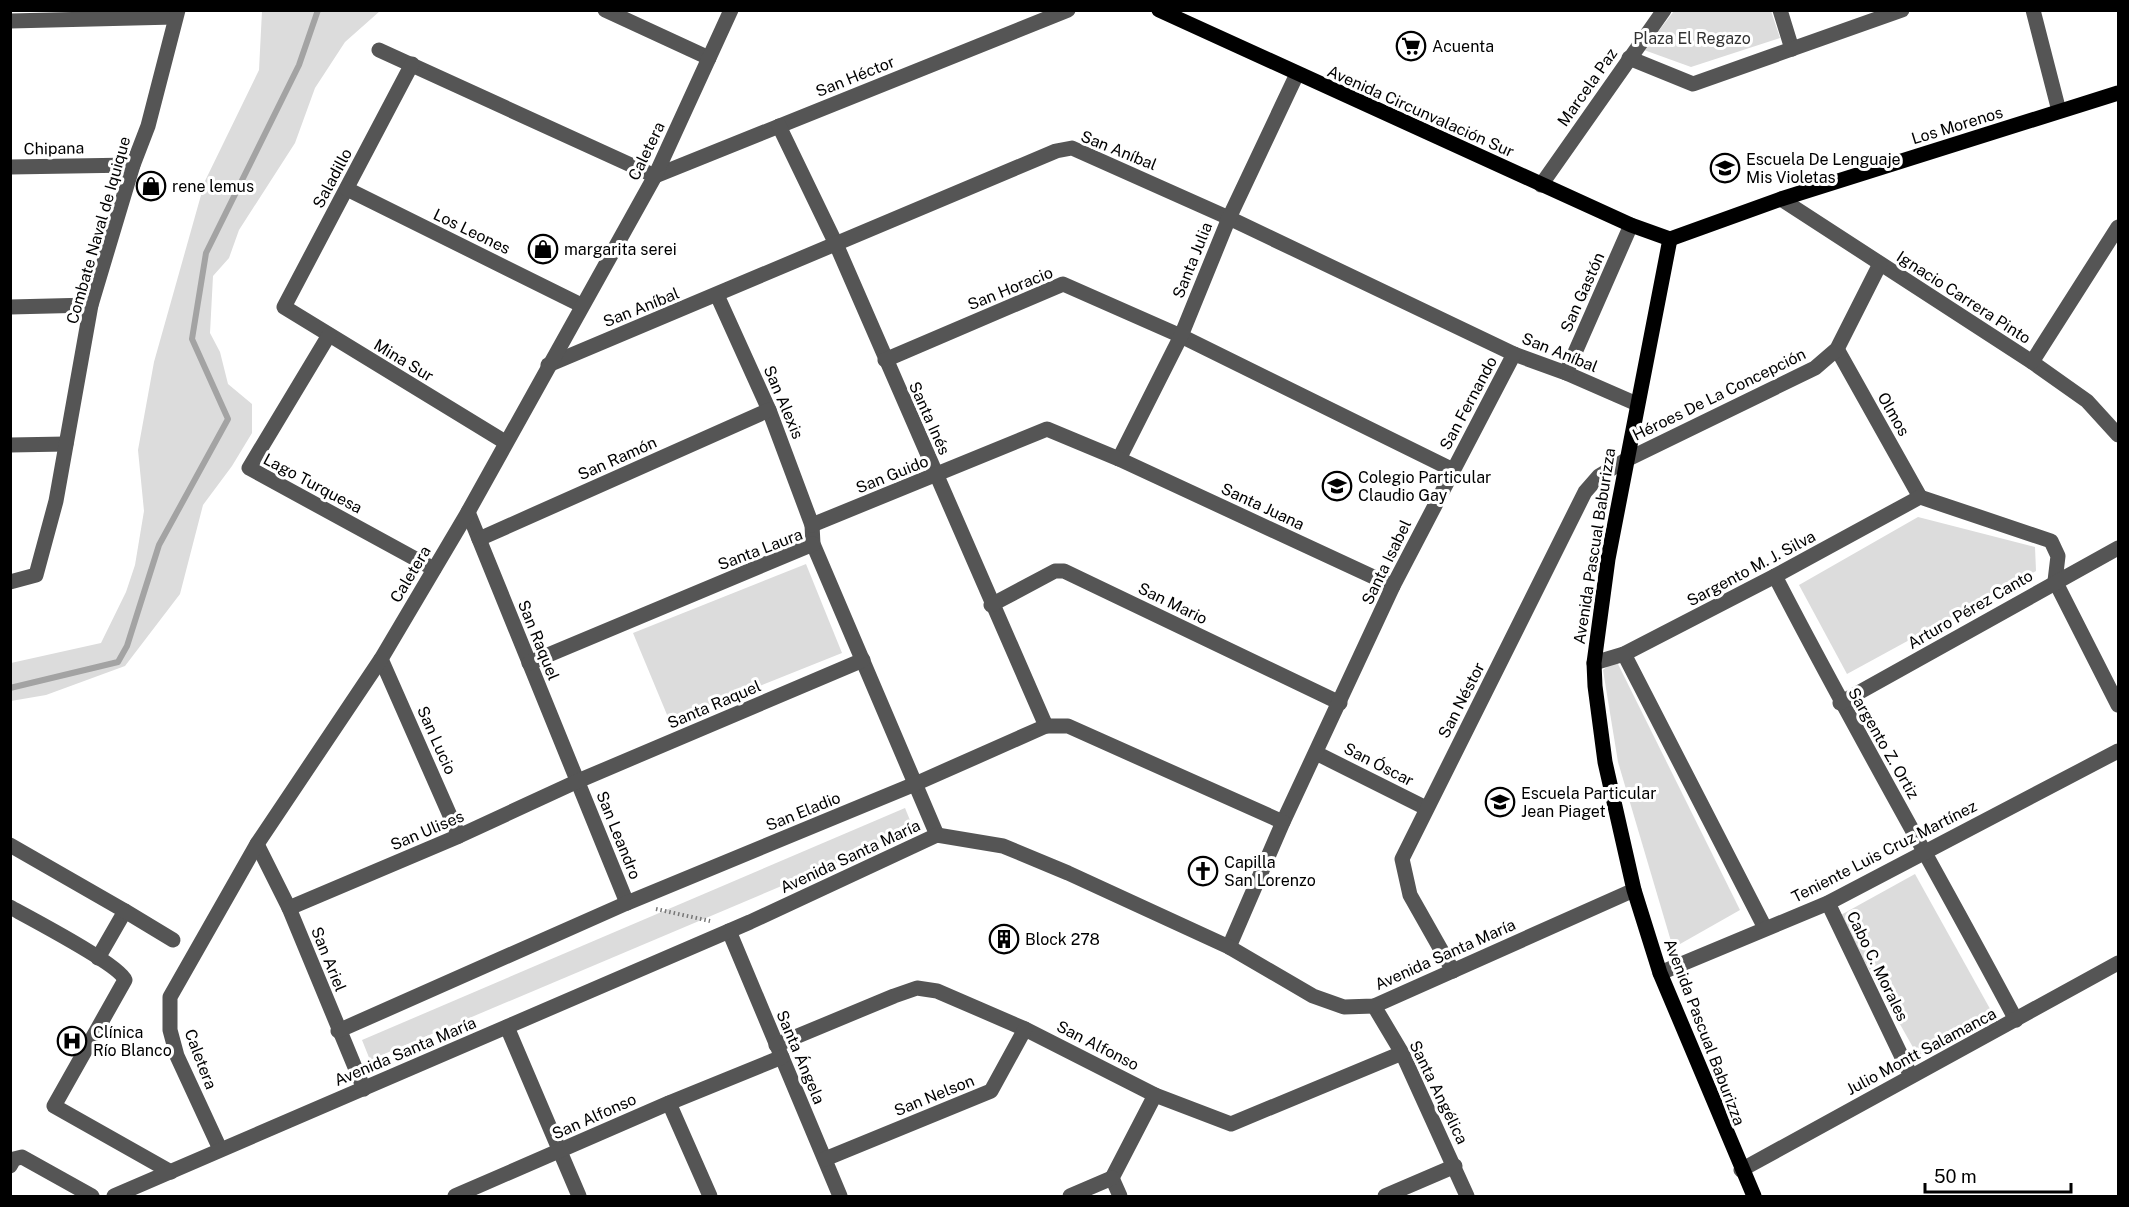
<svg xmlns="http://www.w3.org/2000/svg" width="2129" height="1207" font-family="'Public Sans',sans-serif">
<rect width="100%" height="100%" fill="#fff"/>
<!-- green -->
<g fill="#dcdcdc">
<path d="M262,11H380L345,42L315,88L295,143L239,230L229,258L213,276L210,333L220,352L228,384L252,404V433L232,466L203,505L180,594L125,666L46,695L11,701V663L101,643L126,592L135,565L144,511L138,450L154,362L205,181L259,70Z"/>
<path d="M1674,11H1771L1780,38L1691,67L1644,50Z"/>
<path d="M1918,517L2035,547L2036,571L1847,674L1799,585Z"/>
<path d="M806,564L842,653L670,722L633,633Z"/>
<path d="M1616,660L1740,910L1673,948L1618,762L1603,670Z"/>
<path d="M905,808L914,830L370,1060L362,1040Z"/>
<path d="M1915,874L1994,1016L1919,1058L1839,916Z"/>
</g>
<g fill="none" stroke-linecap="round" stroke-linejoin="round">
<!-- stream -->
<path stroke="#a3a3a3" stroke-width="6" d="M10,688L118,662L127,646L159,545L228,419L192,339L206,253L299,65L318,10"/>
<!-- path -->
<path stroke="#777" stroke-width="4" stroke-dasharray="1.5 3" stroke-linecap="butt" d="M656,909L710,921"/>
<!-- minor -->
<g stroke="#555" stroke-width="15">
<path d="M605,10L709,58"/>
<path d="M1780,10L1792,49"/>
<path d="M2033,10L2059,111"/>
<path d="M10,21L175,17"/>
<path d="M379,50L655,176L1068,10"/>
<path d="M1629,58L1693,84L1902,10"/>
<path d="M412,64L284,307L505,442"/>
<path d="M779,126L836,244L1046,726"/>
<path d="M10,167L133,165"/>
<path d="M1541,185L1664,10"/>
<path d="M347,189L581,305"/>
<path d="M1781,199L2032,362L2087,401L2118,435"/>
<path d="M717,295L769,410L812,525L813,544L937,835"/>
<path d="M10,307L91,305"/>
<path d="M329,335L249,468L434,569"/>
<path d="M1837,349L1920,497"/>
<path d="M885,360L1063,284L1181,336L1453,470"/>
<path d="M2032,362L2118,227"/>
<path d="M548,365L1056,151L1072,148L1229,218L1514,354L1566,373L1637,404"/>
<path d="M1566,373L1631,225"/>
<path d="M10,445L66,444"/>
<path d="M1119,459L1181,336L1229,218L1297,74"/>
<path d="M1920,497L2051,541L2058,556L2055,581L2118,705"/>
<path d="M468,512L627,903"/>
<path d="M812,525L1047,429L1119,459L1393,586"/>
<path d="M479,539L769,410"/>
<path d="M1775,576C1852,726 1937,871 2016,1020"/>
<path d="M10,582L36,575L56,501L91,305L133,165L148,126L178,10"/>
<path d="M991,605L1055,571H1064L1340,703"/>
<path d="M1624,654L1765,928"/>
<path d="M381,659L459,836"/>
<path d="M529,663L813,544"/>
<path d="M1594,663L1624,654L1775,576L1920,497"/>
<path d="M1840,703L2118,548"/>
<path d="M1316,753L1426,808"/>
<path d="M257,844L289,908L364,1089"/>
<path d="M10,845L125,911L98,958"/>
<path d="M1828,903L1911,1076"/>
<path d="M10,907C30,918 120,965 125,980L54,1106L171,1172"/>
<path d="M289,908L459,836L578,781L863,660"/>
<path d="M125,911L173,940"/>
<path d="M729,931L840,1196"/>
<path d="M1229,947L1283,822L1393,586L1514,354"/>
<path d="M1453,971L1410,895L1402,859L1585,492L1599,476L1626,460L1815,368L1837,349L1880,264"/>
<path d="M1660,973L1828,903L2118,751"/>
<path d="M1374,1006L1402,1053L1467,1196"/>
<path d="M507,1027L579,1196"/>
<path d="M338,1031L627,903L915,784L1046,726H1068L1283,822"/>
<path d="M776,1045L894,996L917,988L937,991L1025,1029L1155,1095L1231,1124L1402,1053"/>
<path d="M669,1103L710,1196"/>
<path d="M220,1149L177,1056L170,1030V997L257,844L381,659L468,512L655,176L731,10"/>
<path d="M825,1159L991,1091L1025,1029"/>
<path d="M10,1166L14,1159L22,1157L92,1196"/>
<path d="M1741,1170L2118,963"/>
<path d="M1112,1178L1155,1095"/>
<path d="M1112,1178L1120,1196"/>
<path d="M114,1196L750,922L937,835L1003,846L1068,873L1229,947L1313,996L1344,1007L1374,1006L1634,890"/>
<path d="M455,1196L669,1103L782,1057"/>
<path d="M1070,1196L1112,1178"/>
<path d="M1385,1196L1455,1166"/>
</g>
<!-- major -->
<g stroke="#000" stroke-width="15">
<path d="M1159,10L1631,225L1670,239"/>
<path d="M1670,239L1608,559L1594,663L1595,686L1605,762L1634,890L1660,973L1754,1196"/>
<path d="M1670,239L1781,199L2118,93"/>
</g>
</g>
<!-- icons -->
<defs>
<g id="supermarket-ring" transform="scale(1.5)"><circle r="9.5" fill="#fff" stroke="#000" stroke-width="1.5"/><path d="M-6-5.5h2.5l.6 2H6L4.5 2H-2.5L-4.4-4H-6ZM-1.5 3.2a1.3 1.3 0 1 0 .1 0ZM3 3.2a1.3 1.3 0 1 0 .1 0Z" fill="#000"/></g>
<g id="school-ring" transform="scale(1.5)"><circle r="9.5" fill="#fff" stroke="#000" stroke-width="1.5"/><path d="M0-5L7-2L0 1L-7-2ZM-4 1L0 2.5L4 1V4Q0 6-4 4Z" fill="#000"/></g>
<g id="shop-ring" transform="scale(1.5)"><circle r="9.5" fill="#fff" stroke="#000" stroke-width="1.5"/><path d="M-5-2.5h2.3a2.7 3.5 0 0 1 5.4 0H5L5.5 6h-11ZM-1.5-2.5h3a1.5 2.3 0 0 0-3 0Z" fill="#000"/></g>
<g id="church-ring" transform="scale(1.5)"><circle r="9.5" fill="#fff" stroke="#000" stroke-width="1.5"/><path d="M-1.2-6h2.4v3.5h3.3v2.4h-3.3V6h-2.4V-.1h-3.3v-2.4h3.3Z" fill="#000"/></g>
<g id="building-ring" transform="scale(1.5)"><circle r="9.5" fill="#fff" stroke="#000" stroke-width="1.5"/><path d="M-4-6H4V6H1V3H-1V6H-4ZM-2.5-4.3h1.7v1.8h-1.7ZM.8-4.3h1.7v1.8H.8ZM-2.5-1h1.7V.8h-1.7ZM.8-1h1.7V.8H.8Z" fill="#000"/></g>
<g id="hospital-ring" transform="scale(1.5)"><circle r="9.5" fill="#fff" stroke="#000" stroke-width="1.5"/><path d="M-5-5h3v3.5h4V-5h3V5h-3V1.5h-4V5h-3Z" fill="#000"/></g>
</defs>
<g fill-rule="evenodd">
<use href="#supermarket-ring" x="1411" y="46"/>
<use href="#school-ring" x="1725" y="168"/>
<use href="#shop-ring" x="151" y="186"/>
<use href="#shop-ring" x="543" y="249"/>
<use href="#school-ring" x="1337" y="486"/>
<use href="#school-ring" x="1500" y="802"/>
<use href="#church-ring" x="1203" y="871"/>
<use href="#building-ring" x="1004" y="939"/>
<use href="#hospital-ring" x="72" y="1041"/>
</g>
<g text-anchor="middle" stroke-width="6" stroke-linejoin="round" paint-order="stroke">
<!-- park labels -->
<g font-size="16" fill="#333" stroke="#fff">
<text x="1692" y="44">Plaza El Regazo</text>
</g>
<!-- poi labels -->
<g font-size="16" fill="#000" stroke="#fff" text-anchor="start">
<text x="1432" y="52">Acuenta</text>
<text x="1746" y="165">Escuela De Lenguaje<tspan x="1746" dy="18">Mis Violetas</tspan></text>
<text x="172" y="192">rene lemus</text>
<text x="564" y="255">margarita serei</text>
<text x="1358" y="483">Colegio Particular<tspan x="1358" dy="18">Claudio Gay</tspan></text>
<text x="1521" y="799">Escuela Particular<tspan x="1521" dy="18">Jean Piaget</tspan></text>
<text x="1224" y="868">Capilla<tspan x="1224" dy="18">San Lorenzo</tspan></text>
<text x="1025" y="945">Block 278</text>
<text x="93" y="1038">Clínica<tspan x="93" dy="18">Río Blanco</tspan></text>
</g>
<!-- street labels -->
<g font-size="16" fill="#000" stroke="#fff">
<text transform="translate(855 76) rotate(-22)" y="6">San Héctor</text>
<text transform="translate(1587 87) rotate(-55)" y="6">Marcela Paz</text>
<text transform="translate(1421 111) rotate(24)" y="6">Avenida Circunvalación Sur</text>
<text transform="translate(1957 125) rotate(-17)" y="6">Los Morenos</text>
<text transform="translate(54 148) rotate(-1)" y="6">Chipana</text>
<text transform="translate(1119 150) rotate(22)" y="6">San Aníbal</text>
<text transform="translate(646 151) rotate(-64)" y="6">Caletera</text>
<text transform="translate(332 178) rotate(-62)" y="6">Saladillo</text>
<text transform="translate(98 230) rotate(-74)" y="6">Combate Naval de Iquique</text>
<text transform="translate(472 231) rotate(26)" y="6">Los Leones</text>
<text transform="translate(1192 260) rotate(-68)" y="6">Santa Julia</text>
<text transform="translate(1010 288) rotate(-22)" y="6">San Horacio</text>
<text transform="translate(1582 292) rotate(-66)" y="6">San Gastón</text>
<text transform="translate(1964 297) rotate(33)" y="6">Ignacio Carrera Pinto</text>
<text transform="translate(641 307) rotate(-22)" y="6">San Aníbal</text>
<text transform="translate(1560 352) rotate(22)" y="6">San Aníbal</text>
<text transform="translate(404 360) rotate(31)" y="6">Mina Sur</text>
<text transform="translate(1719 394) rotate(-26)" y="6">Héroes De La Concepción</text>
<text transform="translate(784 402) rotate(67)" y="6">San Alexis</text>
<text transform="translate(1468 403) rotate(-62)" y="6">San Fernando</text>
<text transform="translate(1894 414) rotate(60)" y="6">Olmos</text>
<text transform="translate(930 418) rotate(66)" y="6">Santa Inés</text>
<text transform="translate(617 458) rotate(-24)" y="6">San Ramón</text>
<text transform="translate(892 474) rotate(-22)" y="6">San Guido</text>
<text transform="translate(313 483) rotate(28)" y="6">Lago Turquesa</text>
<text transform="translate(1263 506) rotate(25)" y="6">Santa Juana</text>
<text transform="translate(1594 546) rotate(-81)" y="6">Avenida Pascual Baburizza</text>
<text transform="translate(760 549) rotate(-21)" y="6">Santa Laura</text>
<text transform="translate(1386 562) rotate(-64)" y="6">Santa Isabel</text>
<text transform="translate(1751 568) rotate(-28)" y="6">Sargento M. J. Silva</text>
<text transform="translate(410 574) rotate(-59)" y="6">Caletera</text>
<text transform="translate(1173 603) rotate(26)" y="6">San Mario</text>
<text transform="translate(1970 609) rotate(-30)" y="6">Arturo Pérez Canto</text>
<text transform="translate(539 640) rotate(68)" y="6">San Raquel</text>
<text transform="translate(1461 700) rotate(-63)" y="6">San Néstor</text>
<text transform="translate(714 704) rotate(-23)" y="6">Santa Raquel</text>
<text transform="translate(437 740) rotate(66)" y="6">San Lucio</text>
<text transform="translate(1884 743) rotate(60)" y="6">Sargento Z. Ortiz</text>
<text transform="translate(1379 764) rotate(27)" y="6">San Óscar</text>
<text transform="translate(803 811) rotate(-22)" y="6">San Eladio</text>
<text transform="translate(427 830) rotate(-23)" y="6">San Ulises</text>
<text transform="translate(619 835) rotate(68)" y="6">San Leandro</text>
<text transform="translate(1884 851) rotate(-27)" y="6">Teniente Luis Cruz Martínez</text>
<text transform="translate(850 856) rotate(-25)" y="6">Avenida Santa María</text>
<text transform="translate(1445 954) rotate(-24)" y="6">Avenida Santa María</text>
<text transform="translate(329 959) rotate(68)" y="6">San Ariel</text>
<text transform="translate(1878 966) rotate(64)" y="6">Cabo C. Morales</text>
<text transform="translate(1705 1032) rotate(69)" y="6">Avenida Pascual Baburizza</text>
<text transform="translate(1098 1045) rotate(27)" y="6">San Alfonso</text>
<text transform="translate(405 1051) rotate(-23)" y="6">Avenida Santa María</text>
<text transform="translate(1921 1051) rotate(-28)" y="6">Julio Montt Salamanca</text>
<text transform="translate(801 1057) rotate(67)" y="6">Santa Ángela</text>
<text transform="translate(201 1059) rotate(69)" y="6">Caletera</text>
<text transform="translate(1439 1092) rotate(64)" y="6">Santa Angélica</text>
<text transform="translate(934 1095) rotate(-22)" y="6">San Nelson</text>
<text transform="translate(594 1116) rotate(-24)" y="6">San Alfonso</text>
</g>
</g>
<!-- border -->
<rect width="2129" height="1207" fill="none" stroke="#000000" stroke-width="24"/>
<!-- scale -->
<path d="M1925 1183v9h146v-9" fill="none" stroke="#000000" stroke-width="3"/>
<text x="1934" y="1183" font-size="18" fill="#000000" stroke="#ffffff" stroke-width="4.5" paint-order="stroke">50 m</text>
</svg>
